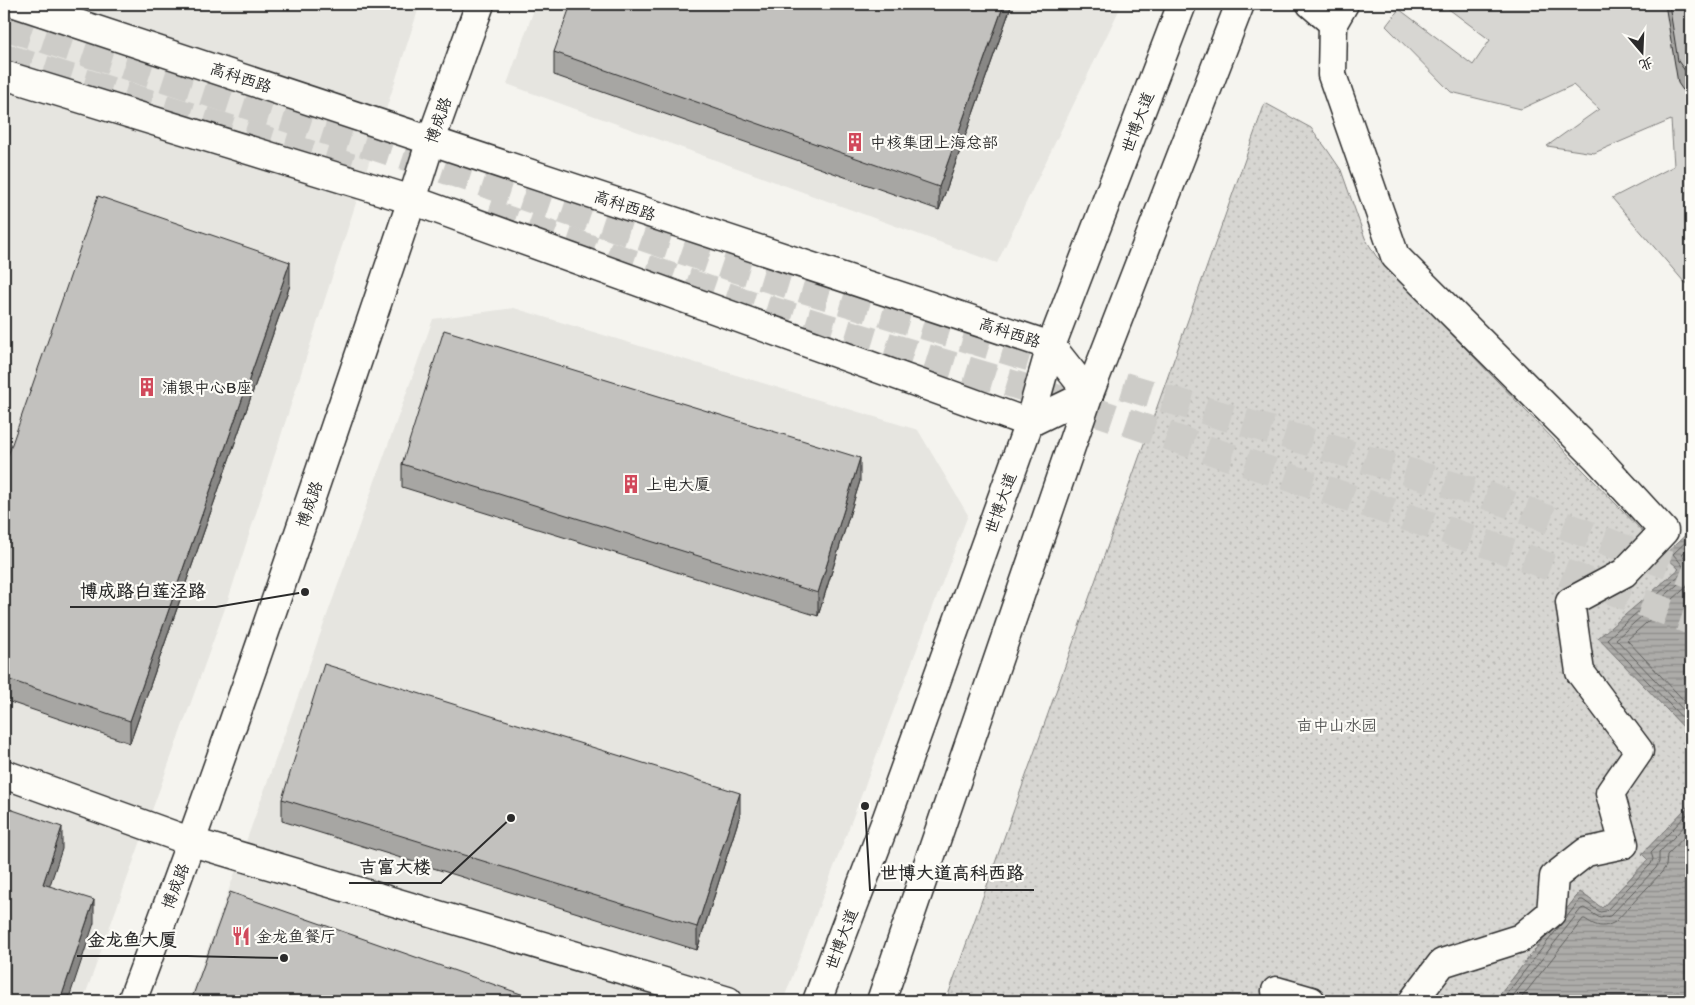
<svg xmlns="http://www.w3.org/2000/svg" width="1695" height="1005" font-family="Itim,'LXGW WenKai TC',sans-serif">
<defs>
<pattern id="park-dots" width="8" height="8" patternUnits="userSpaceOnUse" patternTransform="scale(1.25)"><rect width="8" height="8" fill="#d7d6d2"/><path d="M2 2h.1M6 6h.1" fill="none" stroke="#b9b8b4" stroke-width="1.8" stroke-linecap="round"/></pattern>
<pattern id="water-rules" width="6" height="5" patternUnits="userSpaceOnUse" patternTransform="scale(1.25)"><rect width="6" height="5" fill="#adaca9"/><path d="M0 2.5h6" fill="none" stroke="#8d8c8a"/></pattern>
</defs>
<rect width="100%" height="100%" fill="#f5f4ef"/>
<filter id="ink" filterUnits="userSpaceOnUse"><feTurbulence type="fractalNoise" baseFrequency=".02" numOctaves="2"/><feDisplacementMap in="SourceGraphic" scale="10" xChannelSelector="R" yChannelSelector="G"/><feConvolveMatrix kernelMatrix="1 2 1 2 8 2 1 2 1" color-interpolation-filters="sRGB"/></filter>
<g filter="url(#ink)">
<!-- built -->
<g fill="#e6e5e0">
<path d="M4,4H420L228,600L83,1001H4Z"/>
<path d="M536,4H1122L997,263L507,84Z"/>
<path d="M514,308L918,430L968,515L783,1001H189L433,319Z"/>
</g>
<!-- grass -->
<path fill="#d7d6d2" stroke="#81807e" d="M1442,4H1665L1691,72V283H1685L1612,198L1674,166L1671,120L1594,153L1547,146L1599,109L1573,85L1521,109L1451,92L1386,26L1399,9L1473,65L1490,40Z"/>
<!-- park -->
<path fill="url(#park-dots)" stroke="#81807e" d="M1265,103L1311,128L1326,148L1341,170L1365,238L1376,256L1679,569L1599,638L1691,735V803L1643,853L1648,859L1602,908L1580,892L1495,1001H946Z"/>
<!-- water -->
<g fill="url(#water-rules)" stroke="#797877">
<path d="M1691,530V735L1598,638L1679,569L1664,555Z"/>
<path d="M1691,803V1001H1495L1580,892L1602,908L1648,860L1642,854Z"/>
</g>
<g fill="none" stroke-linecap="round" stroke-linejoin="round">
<!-- shore -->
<g stroke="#5f5f5d" stroke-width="1">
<path d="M1691,537L1673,554L1683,566L1682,573L1607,639L1691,727"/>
<path d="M1691,545L1682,554L1689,567L1686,577L1616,639L1691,718"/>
<path d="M1691,583L1627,640L1691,708"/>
<path d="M1501,1001L1580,900H1583L1600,912L1606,911L1651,864L1653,859L1651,852L1691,810"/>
<path d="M1509,1001L1581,909L1584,908L1600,918L1610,916L1656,868L1659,862V853L1691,819"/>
<path d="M1519,1001L1583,919H1585C1595,926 1603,929 1615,922L1662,872L1666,866L1667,855L1691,830"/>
</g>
<!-- major-tunnel -->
<g stroke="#cdccc8" stroke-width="28" stroke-dasharray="28 14" stroke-linecap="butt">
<path d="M4,26L425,163L737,269L1488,496L1691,574"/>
<path d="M4,57L357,169"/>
<path d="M488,213L744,302L1032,390L1513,553L1691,621"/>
</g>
<!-- minor casing -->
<g stroke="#2b2b2b" stroke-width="31">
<g id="minor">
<path d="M1311,4L1333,23"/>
<path d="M1344,4L1333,23L1332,75L1395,256L1596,457L1664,531L1624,573L1570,602L1580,672L1639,751L1610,793L1624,844L1586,852L1554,877L1551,913L1521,938L1442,963L1413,1001"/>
<path d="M4,774L192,842L728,1001"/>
<path d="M1276,991L1311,1001"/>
<path d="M132,1001C232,736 321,468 412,200L431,140L480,4"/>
</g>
</g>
<!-- major casing -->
<g stroke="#2b2b2b" stroke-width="31">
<g id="major">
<path d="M18,4L1051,346L1089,394"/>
<path d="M4,75L412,200L1029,423L1089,394"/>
<path d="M817,1001L887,818L1029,423L1051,346L1182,4"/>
<path d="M881,1001L1089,394L1240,4"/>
</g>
</g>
<!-- minor -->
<use href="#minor" stroke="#fdfcf7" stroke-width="28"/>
<!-- major -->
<use href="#major" stroke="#fdfcf7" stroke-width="28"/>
</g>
<!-- wall -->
<g fill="#a7a6a3" stroke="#2b2b2b">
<path d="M1012,4L939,210L554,75V52Z"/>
<path d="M1665,4H1691V102L1678,83Z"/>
<path d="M290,285L130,743L4,700V467Z"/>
<path d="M402,464L860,481L818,616L402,487Z"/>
<path d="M282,799L740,815L697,950L282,821Z"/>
</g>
<!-- shaded-wall -->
<g fill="#888785" stroke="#2b2b2b">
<path d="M1004,4H1012L939,210V187Z"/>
<path d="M290,262V285L130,743V721Z"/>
<path d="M860,458V481L818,616V593Z"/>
<path d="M740,793V815L697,950V927Z"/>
<path d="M62,827V849L43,906V884Z"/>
<path d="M94,900V923L68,1001H60Z"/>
</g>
<!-- building -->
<g fill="#c2c1be" stroke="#2b2b2b">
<path d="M571,4H1004L939,187L554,52Z"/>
<path d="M1669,4H1691V79L1678,61Z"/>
<path d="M98,196L290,262L130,721L4,678V467Z"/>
<path d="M444,330L860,458L818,593L402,464Z"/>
<path d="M324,664L740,793L697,927L282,799Z"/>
<path d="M4,807L62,827L43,884L94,900L60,1001H4Z"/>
<path d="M230,892L541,1001H191Z"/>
</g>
</g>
<!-- icons -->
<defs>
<g id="building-bare" transform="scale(1.5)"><path d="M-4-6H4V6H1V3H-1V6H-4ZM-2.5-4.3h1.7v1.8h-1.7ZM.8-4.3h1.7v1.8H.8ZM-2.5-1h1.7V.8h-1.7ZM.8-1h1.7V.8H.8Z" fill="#d1495b" stroke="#fdfcf7" stroke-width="2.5" paint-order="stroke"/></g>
<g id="restaurant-bare" transform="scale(1.5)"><path d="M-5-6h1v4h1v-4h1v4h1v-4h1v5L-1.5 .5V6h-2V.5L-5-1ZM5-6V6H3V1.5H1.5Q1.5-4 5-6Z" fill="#d1495b" stroke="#fdfcf7" stroke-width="2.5" paint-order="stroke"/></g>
</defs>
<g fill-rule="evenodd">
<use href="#building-bare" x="855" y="142"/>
<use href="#building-bare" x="147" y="387"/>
<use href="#building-bare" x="631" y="484"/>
<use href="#restaurant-bare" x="241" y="936"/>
</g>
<g text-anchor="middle" stroke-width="4.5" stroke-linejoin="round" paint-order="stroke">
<!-- street labels -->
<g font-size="16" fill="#2b2b2b" stroke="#fdfcf7">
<text transform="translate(241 77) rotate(18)" y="6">高科西路</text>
<text transform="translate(438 120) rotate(-71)" y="6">博成路</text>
<text transform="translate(1137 122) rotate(-69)" y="6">世博大道</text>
<text transform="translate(625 205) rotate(18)" y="6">高科西路</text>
<text transform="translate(1010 332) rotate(18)" y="6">高科西路</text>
<text transform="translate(1000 503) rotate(-70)" y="6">世博大道</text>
<text transform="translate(309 504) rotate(-71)" y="6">博成路</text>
<text transform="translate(175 886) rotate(-69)" y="6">博成路</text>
<text transform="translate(841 939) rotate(-69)" y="6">世博大道</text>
</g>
<!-- poi labels -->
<g font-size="16" fill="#2b2b2b" stroke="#fdfcf7" text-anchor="start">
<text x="870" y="148">中核集团上海总部</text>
<text x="162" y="393">浦银中心B座</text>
<text x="646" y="490">上电大厦</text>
<text x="256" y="942">金龙鱼餐厅</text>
</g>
<!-- park labels -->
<g font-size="16" fill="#565655" stroke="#fdfcf7">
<text x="1337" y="731">亩中山水园</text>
</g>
</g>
<!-- callouts -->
<path fill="none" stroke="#2b2b2b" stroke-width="2" d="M305 592L216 607H70M511 818L441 883H349M865 806L870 890H1034M284 958L187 956H77"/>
<g fill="#2b2b2b" stroke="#fdfcf7" stroke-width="2">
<circle cx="305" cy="592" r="5"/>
<circle cx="511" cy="818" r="5"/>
<circle cx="865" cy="806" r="5"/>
<circle cx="284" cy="958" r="5"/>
</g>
<g font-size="18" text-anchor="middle" font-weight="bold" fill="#2b2b2b" stroke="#fdfcf7" stroke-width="4.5" stroke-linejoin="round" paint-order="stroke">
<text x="143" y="597">博成路白莲泾路</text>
<text x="395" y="873">吉富大楼</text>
<text x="952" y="879">世博大道高科西路</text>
<text x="132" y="946">金龙鱼大厦</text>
</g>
<!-- margin -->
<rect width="1695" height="1005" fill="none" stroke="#fdfcf7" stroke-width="20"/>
<rect x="10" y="10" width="1675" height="985" fill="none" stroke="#2b2b2b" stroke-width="2" filter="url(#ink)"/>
<!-- north arrow -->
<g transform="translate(1642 52) rotate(161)" stroke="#fdfcf7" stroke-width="4" paint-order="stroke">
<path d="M0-4L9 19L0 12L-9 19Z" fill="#2b2b2b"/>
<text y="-8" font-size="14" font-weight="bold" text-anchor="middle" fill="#2b2b2b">北</text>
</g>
</svg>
